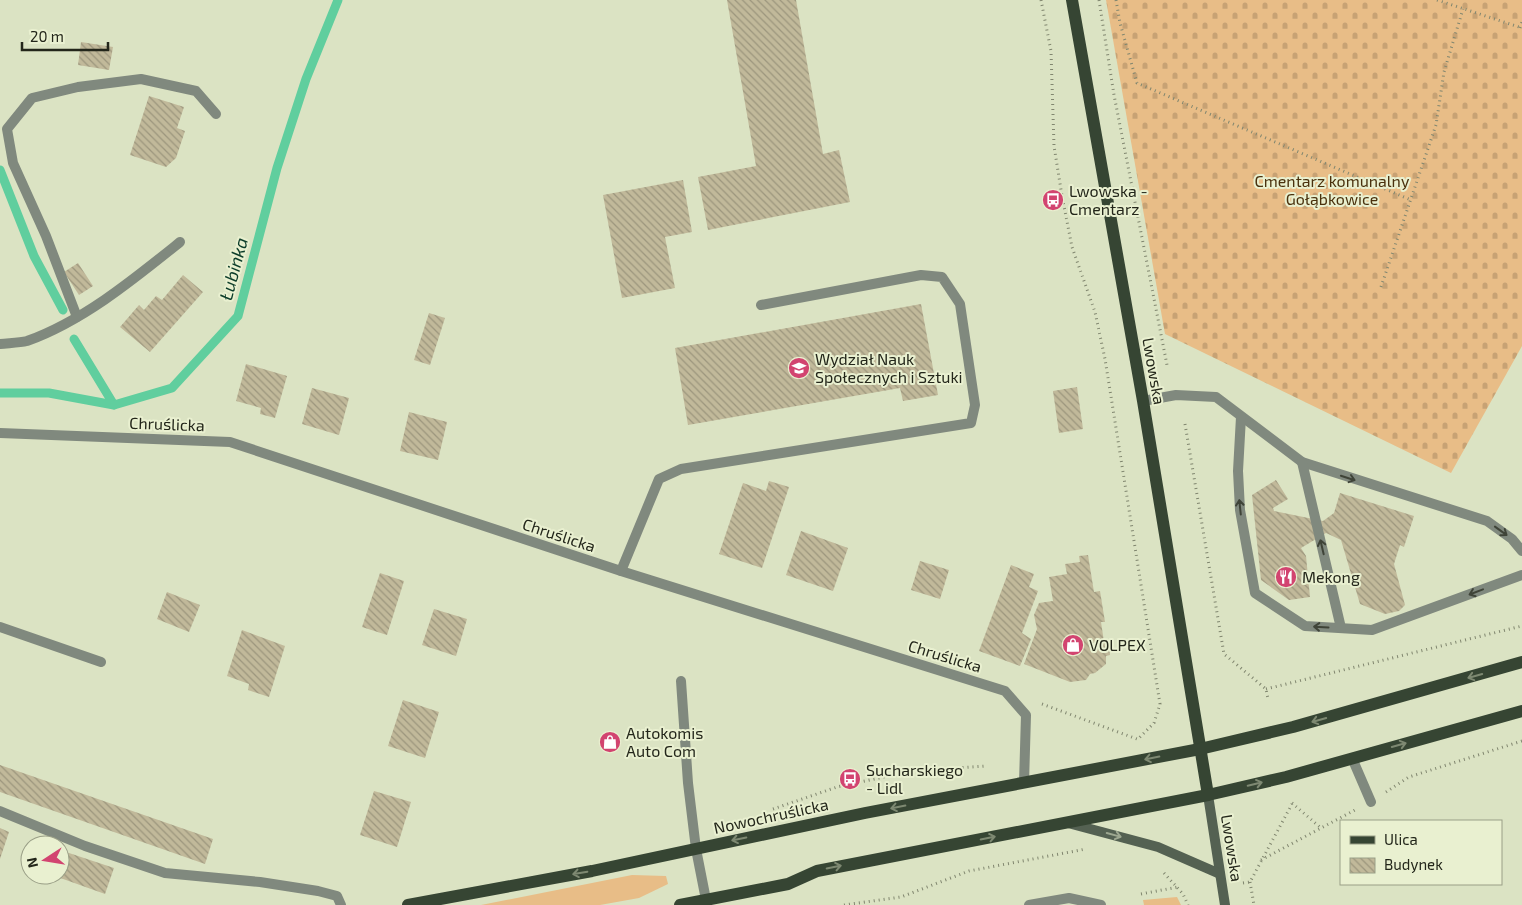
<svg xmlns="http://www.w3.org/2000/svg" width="1522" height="905" font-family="'Exo 2',sans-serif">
<defs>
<pattern id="cemetery-stones" width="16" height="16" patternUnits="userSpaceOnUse" patternTransform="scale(1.25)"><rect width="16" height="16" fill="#e8bd87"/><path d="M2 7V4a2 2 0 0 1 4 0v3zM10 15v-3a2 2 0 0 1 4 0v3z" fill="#c7a274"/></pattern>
<pattern id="building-back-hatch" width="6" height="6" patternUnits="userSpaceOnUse" patternTransform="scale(1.25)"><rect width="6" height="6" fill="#c1b99a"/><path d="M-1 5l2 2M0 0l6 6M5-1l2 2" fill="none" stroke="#9c967d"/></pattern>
</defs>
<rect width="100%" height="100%" fill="#dbe3c3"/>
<!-- green -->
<g fill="#e8bd87">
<path d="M632,875L666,876L668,884L639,898L600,905H481Z"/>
<path d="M1177,897L1181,905H1144L1143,900Z"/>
</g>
<!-- cemetery -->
<path fill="url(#cemetery-stones)" d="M1106,0H1522V346L1451,473L1165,334Z"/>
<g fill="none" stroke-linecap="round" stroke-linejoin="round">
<!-- stream -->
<g stroke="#60ce9e" stroke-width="9">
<path d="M0,170L34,256L63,310"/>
<path d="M74,339L114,405"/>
<path d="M0,393H49L114,405L172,388L238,316L277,168L306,79L338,0"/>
</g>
</g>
<!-- building -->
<g fill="url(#building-back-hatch)">
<path d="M727,0H796L823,154L839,150L850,202L708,230L698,177L756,166Z"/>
<path d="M81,42L113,47L109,70L78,65Z"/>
<path d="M149,96L184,107L177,128L185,131L176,158L166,167L130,155Z"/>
<path d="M683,180L692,232L665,237L675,288L622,298L603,195Z"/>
<path d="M78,263L93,286L79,295L64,272Z"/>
<path d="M183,275L203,292L150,352L120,327L139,305L144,310L156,296L162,300Z"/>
<path d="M921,304L938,395L903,401L900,388L688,425L675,348Z"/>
<path d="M429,313L445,318L430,365L414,360Z"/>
<path d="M246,364L287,376L275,418L260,414L261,408L236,401Z"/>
<path d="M1077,387L1083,429L1059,433L1053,391Z"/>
<path d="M312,388L349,398L339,435L302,424Z"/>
<path d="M409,412L447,422L438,460L400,451Z"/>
<path d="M1276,480L1288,499L1273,508L1274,511L1323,521L1334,513L1340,493L1414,516L1404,547L1400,545L1394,564L1405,605L1399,611L1385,614L1360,604L1341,540L1326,533L1301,548L1306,556L1310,597L1289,600L1261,580L1252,495Z"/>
<path d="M769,481L789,487L762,568L719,554L743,483L766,491Z"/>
<path d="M801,531L848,548L833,591L786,575Z"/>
<path d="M1088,555L1094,592L1100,591L1105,622H1101L1104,642H1108L1110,655L1106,656V664L1095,673L1090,674L1086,680L1070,682L1024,664L1037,629L1034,615L1039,603L1053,601L1049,577L1067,574L1065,564L1080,562L1079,556Z"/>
<path d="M920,561L949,570L940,599L911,590Z"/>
<path d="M1011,565L1034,574L1029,587L1038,591L1022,633L1031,639L1020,666L979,651Z"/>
<path d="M380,573L404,581L387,635L362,627Z"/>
<path d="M167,592L200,605L189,632L157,619Z"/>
<path d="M434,609L467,619L456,656L422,645Z"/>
<path d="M242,630L285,646L269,697L248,690L249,684L227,676Z"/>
<path d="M403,700L439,712L425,758L388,746Z"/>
<path d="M0,765L213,839L205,864L0,792Z"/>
<path d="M374,791L411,802L397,847L360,835Z"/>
<path d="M0,828L9,832L0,859Z"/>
<path d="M60,850L114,868L105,894L52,875H60Z"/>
</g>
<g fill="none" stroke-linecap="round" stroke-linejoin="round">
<!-- path -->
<g stroke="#80866f" stroke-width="3" stroke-dasharray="1 4" stroke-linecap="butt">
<path d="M1041,0L1051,51L1054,146L1062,196L1072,247L1095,312L1105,359L1160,704L1154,723L1139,738"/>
<path d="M1099,0L1114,95L1167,365"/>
<path d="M1116,0L1120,23L1137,83L1411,200"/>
<path d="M1437,0L1522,28"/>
<path d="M1520,28L1522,22"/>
<path d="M1381,287L1436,125L1444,72L1463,9"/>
<path d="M1185,424L1224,654L1266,689L1268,699"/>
<path d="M1266,689L1522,626"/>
<path d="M1042,704L1137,739"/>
<path d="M1386,792L1409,777L1522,741"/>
<path d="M1292,803L1321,828"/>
<path d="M773,809L837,787L912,771L986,766"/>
<path d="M1261,860L1355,810"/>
<path d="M1164,873L1183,894L1188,905"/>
<path d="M1250,882L1254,905"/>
<path d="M1243,883L1250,882L1292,804"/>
<path d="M1141,894L1178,887"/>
<path d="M844,905L901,897L969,871L1086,849"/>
</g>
<!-- lane -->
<g stroke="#80897e" stroke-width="10">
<path d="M77,317L46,236L13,163L7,129L32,98L78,87L141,79L196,91L216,114"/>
<path d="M0,344C8,343 19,343 27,341C83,321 134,279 180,242"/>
<path d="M1143,401L1176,395L1216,397L1302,462L1487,521L1512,539L1522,551"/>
<path d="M1241,417L1238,471L1240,510L1255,593L1305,626L1372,630L1522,575"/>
<path d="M0,433L230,442L621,571L1005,691L1026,715L1024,783"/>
<path d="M1302,462L1341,628"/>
<path d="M621,571L659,479L681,469L971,423L975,405L960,304L942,277L921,275L761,305"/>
<path d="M0,627L101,662"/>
<path d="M681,681L688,783L696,849L707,905"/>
<path d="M1352,758L1371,802"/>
<path d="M0,811L85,846L165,873L260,882L318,891L337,896L341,905"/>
<path d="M1029,905L1069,898L1101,905"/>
</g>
<!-- secondary -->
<g stroke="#546152" stroke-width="10">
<path d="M1208,795L1225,905"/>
<path d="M1068,823L1158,847L1220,874"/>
</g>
<!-- primary -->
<g stroke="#364533" stroke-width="12">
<path d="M1072,0L1143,401L1208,795"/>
<path d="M408,905L592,871L865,813L1200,749L1293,727L1522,662"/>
<path d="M680,905L788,884L817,871L1208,795L1286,777L1522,711"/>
</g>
</g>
<!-- one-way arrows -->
<defs><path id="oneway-shaft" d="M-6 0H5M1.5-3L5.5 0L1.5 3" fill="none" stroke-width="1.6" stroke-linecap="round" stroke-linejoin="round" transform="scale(1.25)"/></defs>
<g stroke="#3f4438">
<use href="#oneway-shaft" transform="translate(1348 478) rotate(18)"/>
<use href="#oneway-shaft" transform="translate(1240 507) rotate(-96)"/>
<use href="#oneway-shaft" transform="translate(1501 531) rotate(36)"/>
<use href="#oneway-shaft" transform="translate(1322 547) rotate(-103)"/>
<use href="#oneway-shaft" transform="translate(1476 592) rotate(159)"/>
<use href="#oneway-shaft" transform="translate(1321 627) rotate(-177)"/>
</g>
<g stroke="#7e8972">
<use href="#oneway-shaft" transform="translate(1475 676) rotate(164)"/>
<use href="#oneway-shaft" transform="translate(1319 720) rotate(164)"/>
<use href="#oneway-shaft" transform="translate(1399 745) rotate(-16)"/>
<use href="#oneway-shaft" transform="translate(1152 758) rotate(169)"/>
<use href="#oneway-shaft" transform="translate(1255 784) rotate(-13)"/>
<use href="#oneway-shaft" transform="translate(898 807) rotate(169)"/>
<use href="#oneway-shaft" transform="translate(988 838) rotate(-11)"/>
<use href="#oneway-shaft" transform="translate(739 839) rotate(168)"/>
<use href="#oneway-shaft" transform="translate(834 867) rotate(-11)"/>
<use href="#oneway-shaft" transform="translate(580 873) rotate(170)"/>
</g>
<use stroke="#9ea891" href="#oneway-shaft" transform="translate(1114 835) rotate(15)"/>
<!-- icons -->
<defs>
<g id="bus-disc" transform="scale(1.125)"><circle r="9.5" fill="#d24470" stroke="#e9f0d0"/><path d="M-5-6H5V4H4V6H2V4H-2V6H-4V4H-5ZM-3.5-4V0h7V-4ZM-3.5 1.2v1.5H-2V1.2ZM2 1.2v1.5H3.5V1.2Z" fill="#fff"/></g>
<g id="university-disc" transform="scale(1.125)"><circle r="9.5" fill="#d24470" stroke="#e9f0d0"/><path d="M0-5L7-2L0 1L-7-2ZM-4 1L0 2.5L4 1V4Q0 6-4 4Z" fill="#fff"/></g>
<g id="restaurant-disc" transform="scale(1.125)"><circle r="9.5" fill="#d24470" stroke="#e9f0d0"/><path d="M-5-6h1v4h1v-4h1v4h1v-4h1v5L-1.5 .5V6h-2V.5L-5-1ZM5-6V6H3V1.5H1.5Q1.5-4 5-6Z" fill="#fff"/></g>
<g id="shop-disc" transform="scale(1.125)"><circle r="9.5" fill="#d24470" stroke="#e9f0d0"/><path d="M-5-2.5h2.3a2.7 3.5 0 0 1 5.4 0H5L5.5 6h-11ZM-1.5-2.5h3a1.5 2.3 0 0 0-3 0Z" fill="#fff"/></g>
</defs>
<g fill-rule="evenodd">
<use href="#bus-disc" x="1053" y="200"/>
<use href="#university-disc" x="799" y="368"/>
<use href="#restaurant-disc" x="1286" y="577"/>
<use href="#shop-disc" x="1073" y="645"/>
<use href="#shop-disc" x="610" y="742"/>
<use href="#bus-disc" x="850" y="779"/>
</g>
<g text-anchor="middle" stroke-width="4" stroke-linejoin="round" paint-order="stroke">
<!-- park labels -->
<g font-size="16" fill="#4a310d" stroke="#e9f0d0">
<text x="1332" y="187">Cmentarz komunalny<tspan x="1332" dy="18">Gołąbkowice</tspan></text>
</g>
<!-- poi labels -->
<g font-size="16" fill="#23261a" stroke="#e9f0d0" text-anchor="start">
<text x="1069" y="197">Lwowska -<tspan x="1069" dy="18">Cmentarz</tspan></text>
<text x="815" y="365">Wydział Nauk<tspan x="815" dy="18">Społecznych i Sztuki</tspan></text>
<text x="1302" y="583">Mekong</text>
<text x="1089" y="651">VOLPEX</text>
<text x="626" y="739">Autokomis<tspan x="626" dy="18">Auto Com</tspan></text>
<text x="866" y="776">Sucharskiego<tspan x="866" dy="18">- Lidl</tspan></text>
</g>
<!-- street labels -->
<g font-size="16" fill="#23261a" stroke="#e9f0d0">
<text transform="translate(1154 371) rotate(80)" y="6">Lwowska</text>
<text transform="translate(167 424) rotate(2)" y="6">Chruślicka</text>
<text transform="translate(559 535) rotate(18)" y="6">Chruślicka</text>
<text transform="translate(945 656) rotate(17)" y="6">Chruślicka</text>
<text transform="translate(771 816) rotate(-12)" y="6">Nowochruślicka</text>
<text transform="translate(1232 848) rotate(81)" y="6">Lwowska</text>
</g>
<!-- water labels -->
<g font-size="18" font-style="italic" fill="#0b3c29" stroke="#e9f0d0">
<text transform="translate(234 269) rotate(-75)" y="6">Łubinka</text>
</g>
</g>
<!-- legend -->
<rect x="1340" y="820" width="162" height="65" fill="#e9f0d0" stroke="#9a9f87"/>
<rect x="1350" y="836" width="25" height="8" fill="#364533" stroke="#9a9f87"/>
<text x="1384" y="845" font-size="15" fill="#23261a">Ulica</text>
<rect x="1350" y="858" width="25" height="15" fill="url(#building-back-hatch)" stroke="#9a9f87"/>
<text x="1384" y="870" font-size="15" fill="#23261a">Budynek</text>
<!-- north arrow -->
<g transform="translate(45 860) rotate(258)"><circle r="24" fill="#e9f0d0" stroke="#9a9f87"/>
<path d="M0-4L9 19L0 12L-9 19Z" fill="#d24470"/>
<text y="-8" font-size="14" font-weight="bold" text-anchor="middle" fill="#23261a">N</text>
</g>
<!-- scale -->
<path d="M22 42v8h86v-8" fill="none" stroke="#23261a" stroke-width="2.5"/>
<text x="30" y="42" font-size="15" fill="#23261a" stroke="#e9f0d0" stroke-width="4" paint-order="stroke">20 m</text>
</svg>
